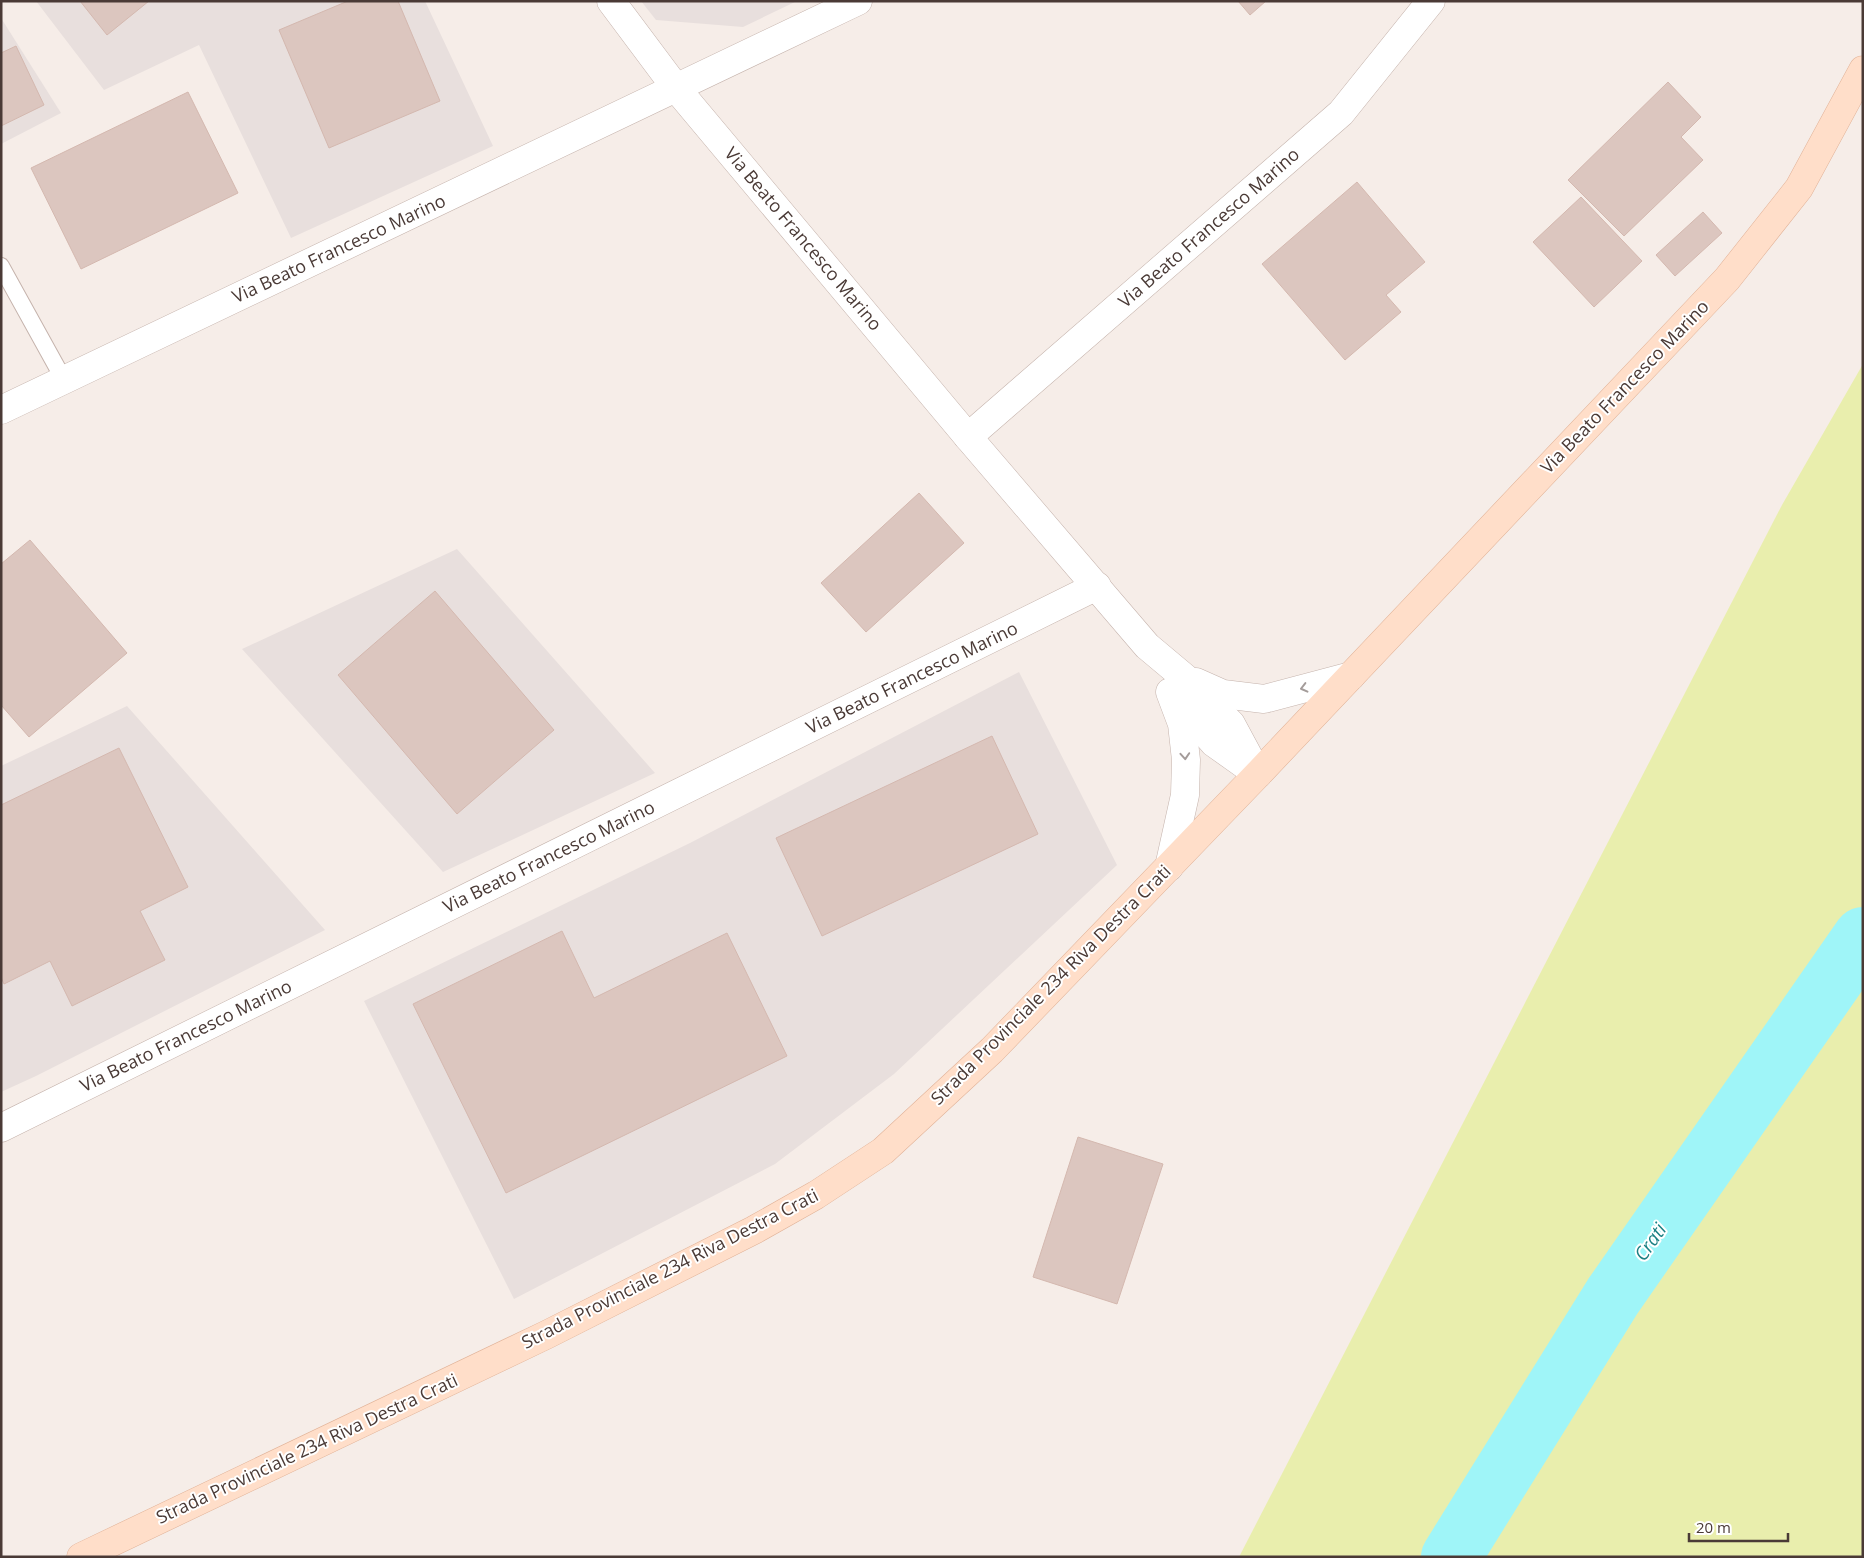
<svg xmlns="http://www.w3.org/2000/svg" width="1864" height="1558" font-family="'Open Sans',sans-serif">
<rect width="100%" height="100%" fill="#f6ede8"/>
<!-- industrial -->
<g fill="#e8dfdd">
<path d="M36,1H425L493,146L291,238L199,45L104,90Z"/>
<path d="M641,1H797L743,27L656,20Z"/>
<path d="M1,18L61,113L1,144Z"/>
<path d="M457,549L655,773L443,872L242,649Z"/>
<path d="M1019,672L1117,865L894,1074L775,1164L514,1299L364,1001L690,843Z"/>
<path d="M127,706L325,930L36,1076L1,1092V766Z"/>
</g>
<!-- green -->
<path fill="#e9eead" d="M1863,364V1557H1239L1782,505Z"/>
<g fill="none" stroke-linecap="round" stroke-linejoin="round">
<!-- river -->
<path stroke="#9ff5f8" stroke-width="60" d="M1451,1557L1613,1296L1863,937"/>
</g>
<!-- building -->
<g fill="#dcc6bf" stroke="#d4b8af">
<path d="M80,1H149L107,35Z"/>
<path d="M348,1H398L440,101L329,148L279,30Z"/>
<path d="M1238,1H1266L1250,15Z"/>
<path d="M16,46L44,105L1,126V53Z"/>
<path d="M1668,82L1701,117L1681,137L1703,160L1624,236L1568,180Z"/>
<path d="M188,92L238,193L81,269L31,168Z"/>
<path d="M1357,182L1425,262L1386,295L1401,312L1345,360L1262,264Z"/>
<path d="M1581,197L1642,261L1594,307L1533,242Z"/>
<path d="M1703,212L1722,233L1675,276L1656,255Z"/>
<path d="M919,493L964,543L866,632L821,583Z"/>
<path d="M30,540L127,653L29,737L1,705V564Z"/>
<path d="M435,591L554,730L457,814L338,675Z"/>
<path d="M992,736L1038,834L822,936L776,838Z"/>
<path d="M119,748L188,887L140,911L165,960L72,1006L50,961L4,984L1,977V805Z"/>
<path d="M562,931L594,998L727,933L787,1056L506,1193L413,1004Z"/>
<path d="M1078,1137L1163,1164L1117,1304L1033,1277Z"/>
</g>
<g fill="none" stroke-linecap="round" stroke-linejoin="round">
<!-- lane casing -->
<g stroke="#c5b3ac" stroke-width="18">
<path id="lane" d="M1,266L64,380"/>
</g>
<!-- street casing -->
<g stroke="#c5b3ac" stroke-width="29">
<g id="street">
<path d="M611,1L676,88L968,437L1147,646L1184,677L1231,724L1258,774"/>
<path d="M1,410L858,1"/>
<path d="M968,437L1341,113L1431,1"/>
<path d="M1196,682L1223,694L1264,699L1351,676"/>
<path d="M1176,699L1214,743L1252,770"/>
<path d="M1169,867L1185,795L1186,760L1182,724L1170,692"/>
<path d="M1,1128L1097,586"/>
</g>
</g>
<!-- secondary casing -->
<g stroke="#e1b297" stroke-width="29">
<path id="secondary" d="M81,1557L546,1335L754,1230L816,1195L883,1151L992,1050L1258,774L1727,279L1799,188L1863,70"/>
</g>
<!-- lane -->
<use href="#lane" stroke="#fff" stroke-width="16"/>
<!-- street -->
<use href="#street" stroke="#fff" stroke-width="28"/>
<!-- secondary -->
<use href="#secondary" stroke="#ffdec9" stroke-width="28"/>
</g>
<!-- one-way arrows -->
<defs><path id="oneway-chevron" d="M-2-3.5L2.5 0L-2 3.5" fill="none" stroke-width="1.6" stroke-linecap="round" stroke-linejoin="round" transform="scale(1.25)"/></defs>
<g stroke="#a49c9a">
<use href="#oneway-chevron" transform="translate(1304 688) rotate(166)"/>
<use href="#oneway-chevron" transform="translate(1185 756) rotate(86)"/>
</g>
<g text-anchor="middle" stroke-width="4" stroke-linejoin="round" paint-order="stroke">
<!-- street labels -->
<g font-size="18" fill="#4a3a36" stroke="#fff">
<text transform="translate(1209 228) rotate(-41)" y="6">Via Beato Francesco Marino</text>
<text transform="translate(803 239) rotate(50)" y="6">Via Beato Francesco Marino</text>
<text transform="translate(339 249) rotate(-25)" y="6">Via Beato Francesco Marino</text>
<text transform="translate(1625 387) rotate(-46)" y="6">Via Beato Francesco Marino</text>
<text transform="translate(912 678) rotate(-26)" y="6">Via Beato Francesco Marino</text>
<text transform="translate(549 857) rotate(-26)" y="6">Via Beato Francesco Marino</text>
<text transform="translate(1051 985) rotate(-45)" y="6">Strada Provinciale 234 Riva Destra Crati</text>
<text transform="translate(186 1036) rotate(-26)" y="6">Via Beato Francesco Marino</text>
<text transform="translate(670 1269) rotate(-27)" y="6">Strada Provinciale 234 Riva Destra Crati</text>
<text transform="translate(307 1449) rotate(-25)" y="6">Strada Provinciale 234 Riva Destra Crati</text>
</g>
<!-- water labels -->
<g font-size="19" font-style="italic" fill="#1c8084" stroke="#fff">
<text transform="translate(1650 1242) rotate(-55)" y="7">Crati</text>
</g>
</g>
<!-- border -->
<rect width="1864" height="1558" fill="none" stroke="#4a3a36" stroke-width="5"/>
<!-- scale -->
<path d="M1689 1533v8h99v-8" fill="none" stroke="#4a3a36" stroke-width="2.5"/>
<text x="1696" y="1533" font-size="15" fill="#4a3a36" stroke="#ffffff" stroke-width="4" paint-order="stroke">20 m</text>
</svg>
